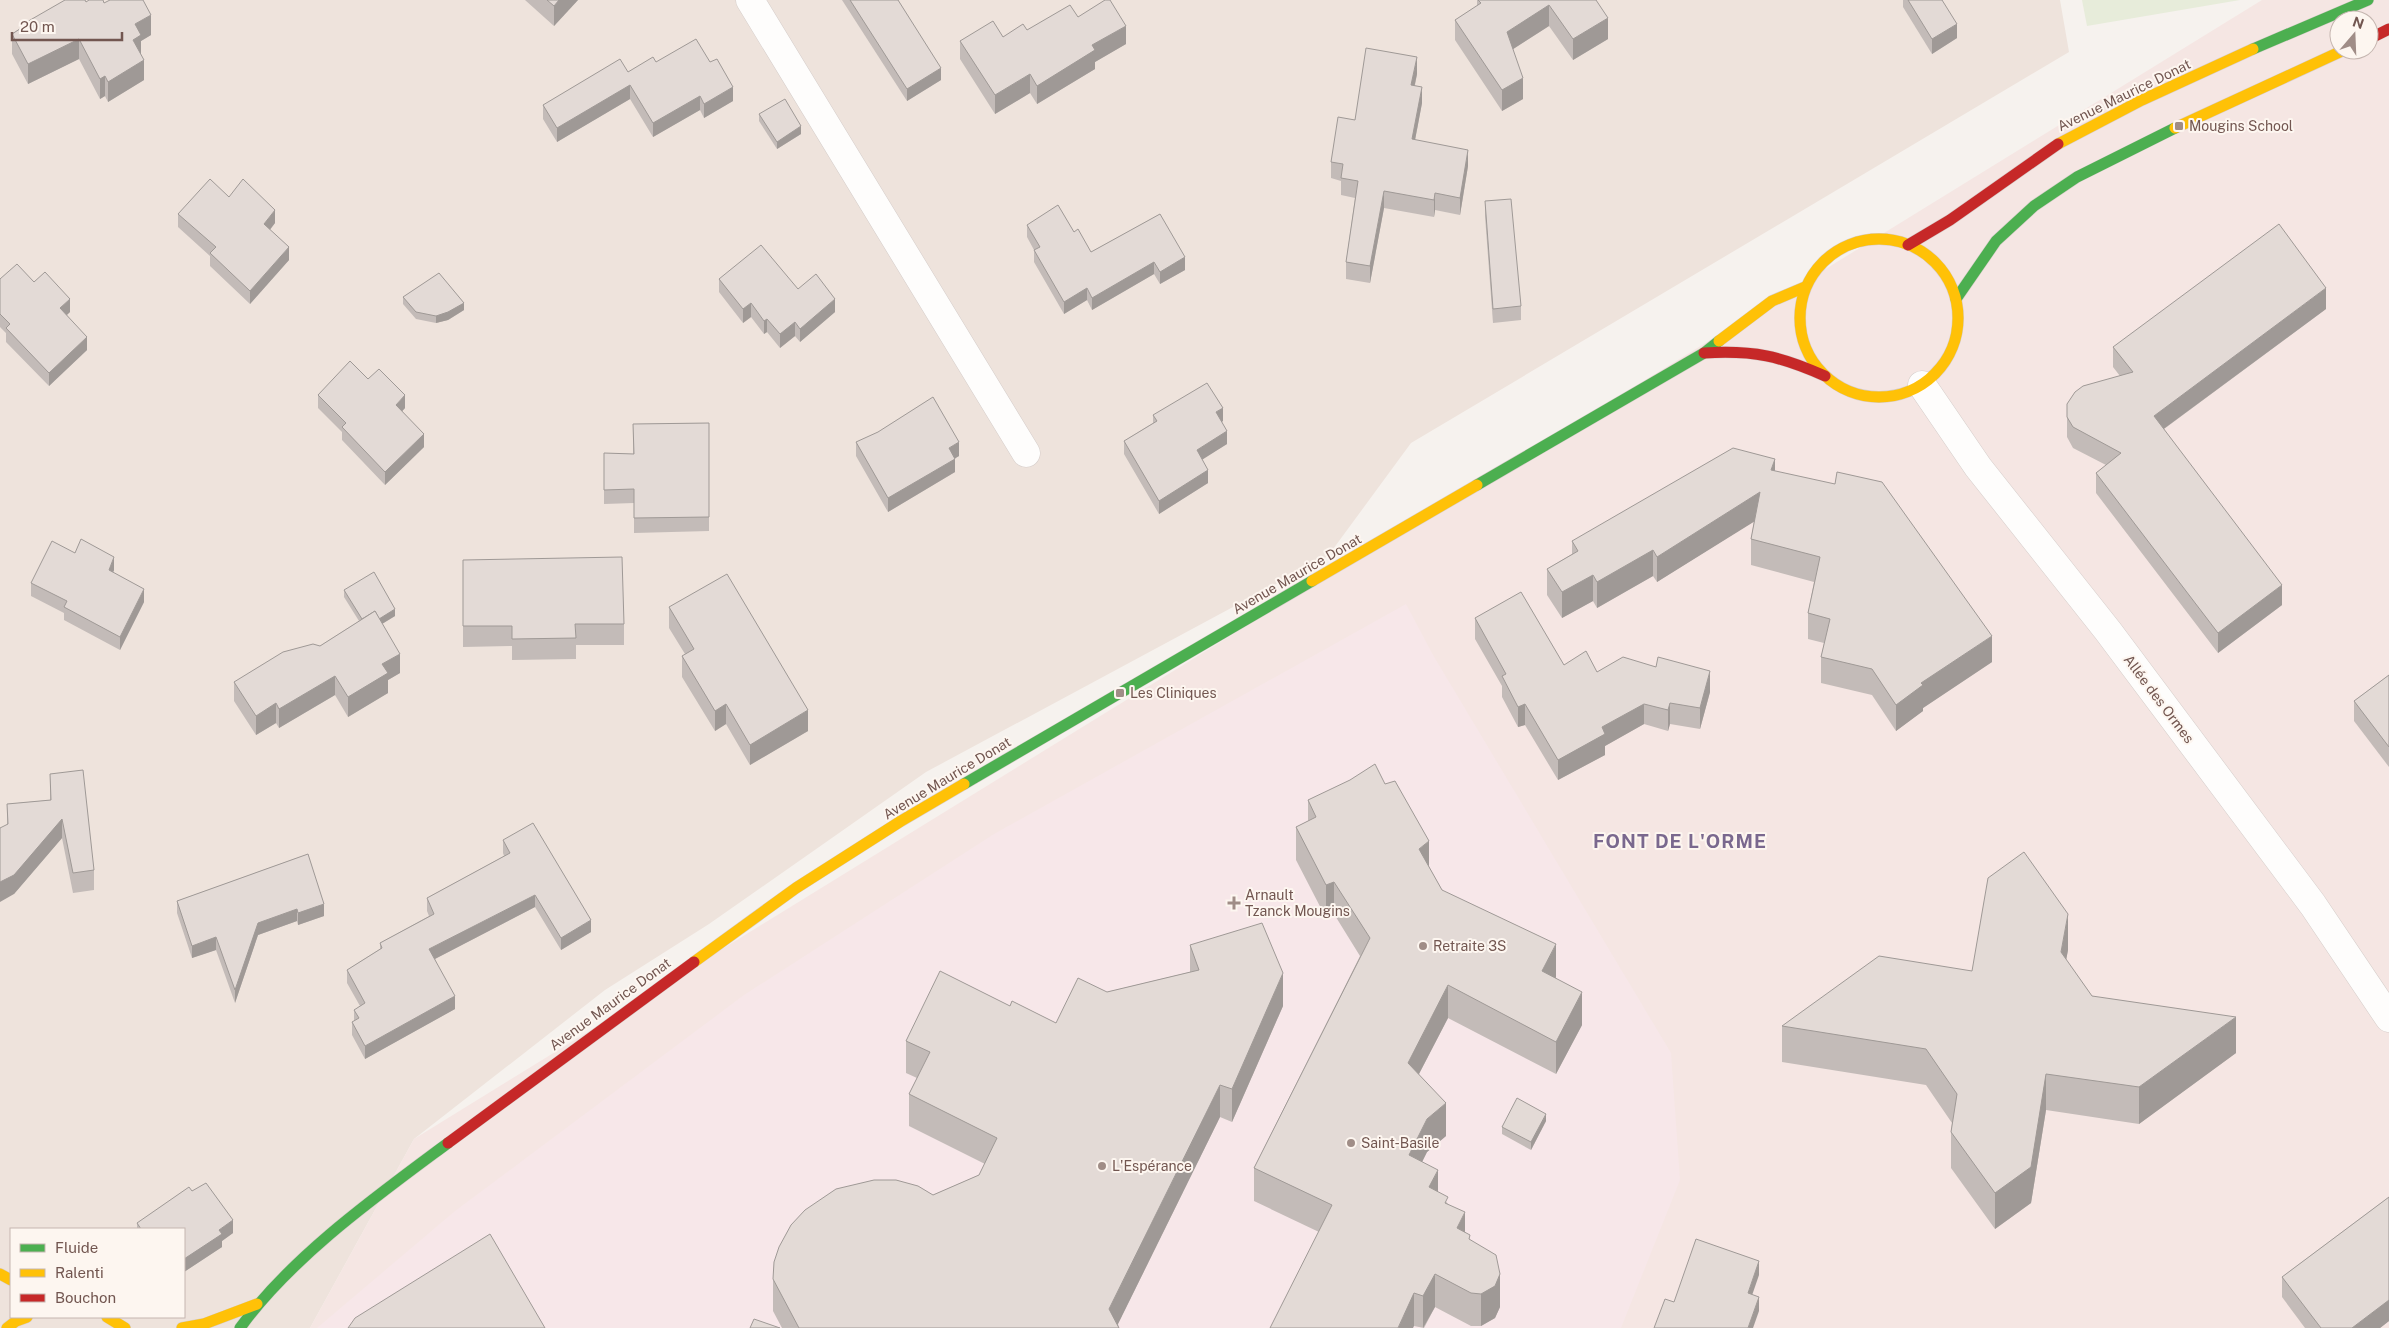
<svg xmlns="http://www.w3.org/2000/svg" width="2389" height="1328" font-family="'Public Sans',sans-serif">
<rect width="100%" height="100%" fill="#f6f2ee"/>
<!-- residential -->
<path fill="#eee3dc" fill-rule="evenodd" d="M0,0H2060L2069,52L1411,443L1328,556L926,772L709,924L605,990L414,1139L310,1328H0ZM11,1229H184V1317H11Z"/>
<!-- commercial -->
<path fill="#f5e6e3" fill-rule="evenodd" d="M2262,0H2389V1328H310L414,1139ZM2339,20H2369V50H2339Z"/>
<!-- medical -->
<path fill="#f7e7e9" d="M1406,604L1433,655L1671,1053L1680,1180L1621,1328H317L455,1211L744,995L994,834Z"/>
<!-- green -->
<path fill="#e7ecda" d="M2082,0H2240L2087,26Z"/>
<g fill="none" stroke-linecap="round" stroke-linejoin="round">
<!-- street casing -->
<g stroke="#d5cdca" stroke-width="29">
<g id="street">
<path d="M750,0L1026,453"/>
<path d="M1922,385L1978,467L2108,631L2313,905L2389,1018"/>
</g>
</g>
<!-- fast casing -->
<g stroke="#d6cdca" stroke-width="12">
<g id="fast">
<path d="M2253,49L2368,0"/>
<path d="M1956,299L1996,241L2034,206L2077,177L2175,128"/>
<path d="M1477,485L1704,353L1719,341"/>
<path d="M964,784L1312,581"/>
<path d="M240,1328C291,1257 378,1195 448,1143"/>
</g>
</g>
<!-- slow casing -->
<g stroke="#d6cdca" stroke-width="12">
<g id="slow">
<path d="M2175,128L2344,50"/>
<path d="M2058,144L2142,100L2253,49"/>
<circle cx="1879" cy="318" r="79"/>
<path d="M1719,341L1772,301L1805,287"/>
<path d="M1312,581L1477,485"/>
<path d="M694,962L796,888L901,821L964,784"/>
<path d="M0,1274L11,1280"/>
<path d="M107,1317L125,1328"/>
<path d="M7,1328L16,1321L27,1317"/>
<path d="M182,1328L204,1324L257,1304"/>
</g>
</g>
<!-- jam casing -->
<g stroke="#d6cdca" stroke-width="12">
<g id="jam">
<path d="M2369,39L2389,29"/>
<path d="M1908,245L1950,220L2058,144"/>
<path d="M1704,353C1754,350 1780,356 1825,376"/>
<path d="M448,1143L694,962"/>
</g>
</g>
<!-- street -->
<use href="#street" stroke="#fefdfc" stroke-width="28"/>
<!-- fast -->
<use href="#fast" stroke="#4caf50" stroke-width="11"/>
<!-- slow -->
<use href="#slow" stroke="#ffc107" stroke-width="11"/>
<!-- jam -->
<use href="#jam" stroke="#c62828" stroke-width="11"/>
</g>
<!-- wall -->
<g fill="#c3bbb8">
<path d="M525,0H578L554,26Z"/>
<path d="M842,0H898L941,80L907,101Z"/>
<path d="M1477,0H1596L1608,39L1573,60L1549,26L1513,49L1523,99L1502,111L1455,40V20L1477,6Z"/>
<path d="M1903,0H1942L1957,38L1932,54L1903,7Z"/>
<path d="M86,2L104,3L151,35L141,41V55L144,80L108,102L105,96L100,99L79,59L28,84L12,54V34L25,25V23Z"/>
<path d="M1078,17L1126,44L1095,62V69L1037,104L1030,93L995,114L960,59V41L1003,37Z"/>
<path d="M656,62L733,101L704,118L700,110L653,137L630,99L557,142L543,119V105Z"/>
<path d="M1417,74L1415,85L1422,103L1415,140L1468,166L1460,215L1435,210L1434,217L1384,208L1370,283L1346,279V262L1355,198L1341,195V181L1331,178V162L1355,120Z"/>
<path d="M759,114L801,134L777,149L759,121Z"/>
<path d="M229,197L275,223L270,230L289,260L250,304L210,266V256L178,227V214Z"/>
<path d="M1485,201L1521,306V320L1493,323L1485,216Z"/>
<path d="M1160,214L1185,270L1160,284L1154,274L1092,310L1087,300L1064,314L1034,262V250L1027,237V225L1074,232L1091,252Z"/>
<path d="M0,279L34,282L70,312L67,315L87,350L49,386L6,342V333L0,327Z"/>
<path d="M719,279L798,289L835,312L800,342L795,336L780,348L767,332L764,334L751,317L743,323L719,292Z"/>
<path d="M403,297L464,310L448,320L436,323L416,319L403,304Z"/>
<path d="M2326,309L2164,429L2282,605L2218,653L2096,493V473L2106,465L2073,448L2067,437V404L2120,376L2113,367V347Z"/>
<path d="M368,379L405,408L402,411L424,447L385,485L342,440V432L318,408V395Z"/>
<path d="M1153,415L1223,421L1222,422L1227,444L1202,459L1208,483L1159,514L1124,454V441L1153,423Z"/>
<path d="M709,423V531L634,533V503L604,504V453L633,454V424Z"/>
<path d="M856,442L959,456L955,458V472L888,512L856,456Z"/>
<path d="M1775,471L1992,662L1923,708V711L1896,731L1872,695L1821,683V657L1824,643L1808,639V613L1814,582L1751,565V539L1754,521L1657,582L1653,576L1597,608L1593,601L1562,618L1547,595V569L1572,554V541Z"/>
<path d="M75,553L114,570L113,572L144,602L120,650L64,620V613L31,596V583Z"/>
<path d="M463,560L624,624V645H576V659L512,660V646L463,647Z"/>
<path d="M344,590L395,616L382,624L400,673L388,680V693L348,717L335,695L279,728L276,723L256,735L234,701V682L320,646L359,621L344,597Z"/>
<path d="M669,607L808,731L750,765L726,724L715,731L682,677V656L685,654L669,628Z"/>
<path d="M1475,618L1564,665L1597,672L1710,692L1700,729L1670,724L1668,731L1644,724L1605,746V755L1558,780L1525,725L1518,727L1502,697V686L1475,639Z"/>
<path d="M2389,675V767L2354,721V701Z"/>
<path d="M50,774L94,870V890L73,893L62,838L14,894L7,824V804L50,800Z"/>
<path d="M1385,784L1429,867L1442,890L1556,977V978L1582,1025L1556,1074L1448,1018L1419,1074L1446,1136L1427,1152L1422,1162L1438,1192L1448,1204L1470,1240L1500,1307L1495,1318L1481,1326H1471L1435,1307L1424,1328L1414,1326L1319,1232L1254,1201V1168L1360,956L1334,914L1326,918L1296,860V827L1308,821V800Z"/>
<path d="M503,840L591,932L561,950L535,907L435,959L455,1009L365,1059L352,1035V1022L354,1021V1010L360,1006L347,983V970L380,949V943L429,916L427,911V898L504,856L503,853Z"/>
<path d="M308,854L324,916L298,925L297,921L258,935L235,1003L216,950L192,958L177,913V901Z"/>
<path d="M1190,945L1283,1006L1232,1122L1220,1117L1118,1324L1119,1328H782L773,1311V1279L933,1195L979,1175L985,1164L909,1126V1094L917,1078L906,1073V1041L1010,1006L1056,1023L1107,992L1190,972Z"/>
<path d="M2068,950L2066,960L2092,996L2236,1053L2139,1124L2046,1110L2031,1203L1995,1229L1951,1168V1132L1952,1123L1926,1085L1782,1062V1026L1972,971Z"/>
<path d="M1546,1121L1531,1150L1502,1134V1127Z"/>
<path d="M2389,1197V1321L2380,1328H2305L2282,1297V1277Z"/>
<path d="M137,1223L233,1233L222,1241V1247L184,1272V1229H137Z"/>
</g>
<!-- shaded-wall -->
<g fill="#9f9996">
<path d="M559,0H578L554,26V6Z"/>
<path d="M1549,5V26L1507,53V32Z"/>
<path d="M151,15V35L141,41V55L133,40L135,24Z"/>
<path d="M1608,18V39L1573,60V39Z"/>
<path d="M1957,24V38L1932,54V39Z"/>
<path d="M1126,26V44L1095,62V69L1037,104V86L1092,45Z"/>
<path d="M79,39V59L28,84V64Z"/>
<path d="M1417,57V74L1411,102V85Z"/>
<path d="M144,60V80L108,102V82Z"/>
<path d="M941,68V80L907,101V89Z"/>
<path d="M1030,74V93L995,114V95Z"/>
<path d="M105,76V96L100,99V79Z"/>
<path d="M1523,78V99L1502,111V90Z"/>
<path d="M630,85V99L557,142V128Z"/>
<path d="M733,87V101L704,118V104Z"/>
<path d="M1422,87V103L1412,156V139Z"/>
<path d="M700,96V110L653,137V123Z"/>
<path d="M801,126V134L777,149V142Z"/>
<path d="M1468,150V166L1460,215V198Z"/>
<path d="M1384,191V208L1370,283V266Z"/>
<path d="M1435,193V210L1434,217V200Z"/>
<path d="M275,210V223L264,237V224Z"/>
<path d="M289,247V260L250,304V291Z"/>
<path d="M1185,257V270L1160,284V272Z"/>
<path d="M1154,262V274L1092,310V298Z"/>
<path d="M1087,288V300L1064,314V302Z"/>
<path d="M2326,288V309L2154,436V416Z"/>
<path d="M70,299V312L60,321V308Z"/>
<path d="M835,299V312L800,342V329Z"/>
<path d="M464,303V310L448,320L436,323V316Z"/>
<path d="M751,303V317L743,323V309Z"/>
<path d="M767,319V332L764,334V321Z"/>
<path d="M795,322V336L780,348V334Z"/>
<path d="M87,337V350L49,386V373Z"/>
<path d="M405,395V408L396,418V405Z"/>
<path d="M1223,408V421L1216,425V412Z"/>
<path d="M1227,431V444L1197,463V450Z"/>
<path d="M424,434V447L385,485V472Z"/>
<path d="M959,442V456L949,462V448Z"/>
<path d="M955,459V472L888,512V498Z"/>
<path d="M1775,459V485L1771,470Z"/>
<path d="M1208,470V483L1159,514V501Z"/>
<path d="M1760,492V518L1657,582V557Z"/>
<path d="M1653,550V576L1597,608V582Z"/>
<path d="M114,557V570L109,583V570Z"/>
<path d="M1593,575V601L1562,618V592Z"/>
<path d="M2282,585V605L2218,653V633Z"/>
<path d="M144,589V602L120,650V637Z"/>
<path d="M395,609V616L367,633V626Z"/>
<path d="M1992,636V662L1923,708V711L1896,731V705L1921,683Z"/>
<path d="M400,654V673L388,680V693L348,717V697L382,664Z"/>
<path d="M1710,671V692L1700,729V708Z"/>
<path d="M335,676V695L279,728V709Z"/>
<path d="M276,703V723L256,735V716Z"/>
<path d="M1670,703V724L1668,731V710Z"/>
<path d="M726,704V724L715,731V711Z"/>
<path d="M1525,704V725L1518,727V707Z"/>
<path d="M1644,704V724L1605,746V755L1558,780V760L1602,727Z"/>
<path d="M808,710V731L750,765V745Z"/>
<path d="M62,819V838L14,894L0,902V882Z"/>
<path d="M1429,841V874L1419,849Z"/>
<path d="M1334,882V914L1326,918V885Z"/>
<path d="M535,895V907L429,962V949Z"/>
<path d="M324,904V916L298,925V913Z"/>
<path d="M297,909V921L258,935L235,1003V990L258,923Z"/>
<path d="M2068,914V950L2061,988V952Z"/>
<path d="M591,920V932L561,950V938Z"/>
<path d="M216,937V950L192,958V946Z"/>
<path d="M1556,944V977L1542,1003V971Z"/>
<path d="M1283,973V1006L1232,1122V1089Z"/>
<path d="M1448,985V1018L1408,1095V1063Z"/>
<path d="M1582,992V1025L1556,1074V1042Z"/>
<path d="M455,996V1009L365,1059V1046Z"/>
<path d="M2236,1017V1053L2139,1124V1087Z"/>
<path d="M2046,1074V1110L2031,1203L1995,1229V1193Z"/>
<path d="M1220,1085V1117L1116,1328L1109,1309Z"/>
<path d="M1446,1103V1136L1427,1152L1409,1188V1155L1427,1119Z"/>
<path d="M1546,1114V1121L1531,1150V1142Z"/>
<path d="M1438,1170V1202L1429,1187Z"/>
<path d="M1465,1212V1245L1457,1228Z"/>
<path d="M233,1220V1233L222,1241V1247L184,1272V1259L219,1230Z"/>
<path d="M1759,1261V1275L1748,1307V1293Z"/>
<path d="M1435,1274V1307L1423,1328V1296Z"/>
<path d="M1500,1274V1307L1495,1318L1481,1326V1294Z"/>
<path d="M1414,1293V1326L1413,1328H1398Z"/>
<path d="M1759,1297V1311L1753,1328H1748Z"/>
<path d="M2389,1300V1321L2380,1328H2352Z"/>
</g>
<!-- building -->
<g fill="#e3dad6" stroke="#9f9996">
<path d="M65,0H85L86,2L89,0H103L104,3L110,0H143L151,15L135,24L141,35L133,40L144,60L108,82L105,76L100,79L79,39L28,64L12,34L26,25L25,23Z"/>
<path d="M547,0H559L554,6Z"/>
<path d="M850,0H898L941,68L907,89Z"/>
<path d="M1105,0H1110L1126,26L1092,45L1095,50L1037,86L1030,74L995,95L960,41L993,21L1003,37L1023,24L1027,30L1070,5L1078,17Z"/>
<path d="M1478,0H1596L1608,18L1573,39L1549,5L1507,32L1523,78L1502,90L1455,20L1481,3Z"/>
<path d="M1908,0H1942L1957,24L1932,39Z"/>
<path d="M696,39L710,62L717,59L733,87L704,104L700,96L653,123L630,85L557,128L543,105L620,59L628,72L653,57L656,62Z"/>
<path d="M1366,48L1417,57L1411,85L1422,87L1412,139L1468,150L1460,198L1435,193L1434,200L1384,191L1370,266L1346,262L1358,181L1341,178L1343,164L1331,162L1338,117L1355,120Z"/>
<path d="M785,99L801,126L777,142L759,114Z"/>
<path d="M210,179L229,197L243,179L275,210L264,224L289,247L250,291L210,253L216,247L178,214Z"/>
<path d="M1511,199L1521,306L1493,309L1485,201Z"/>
<path d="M1058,205L1074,232L1078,229L1091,252L1160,214L1185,257L1160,272L1154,262L1092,298L1087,288L1064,302L1034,250L1040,247L1027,225Z"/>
<path d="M2279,224L2326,288L2154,416L2282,585L2218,633L2096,473L2121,453L2073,427L2067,417V404L2075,392L2083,386L2133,372L2113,347Z"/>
<path d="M761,245L798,289L816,274L835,299L800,329L795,322L780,334L767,319L764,321L751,303L743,309L719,279Z"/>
<path d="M17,264L34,282L45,272L70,299L60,308L87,337L49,373L6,328L10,324L0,314V279Z"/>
<path d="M439,273L464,303L448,312L436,316L416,312L403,297Z"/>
<path d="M350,361L368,379L379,369L405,395L396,405L424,434L385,472L342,427L346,423L318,395Z"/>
<path d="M1207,383L1223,408L1216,412L1227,431L1197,450L1208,470L1159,501L1124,441L1157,421L1153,415Z"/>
<path d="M933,397L959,442L949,448L955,459L888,498L856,442L878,432Z"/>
<path d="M709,423V517L634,518V489L604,490V453L634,454L633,424Z"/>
<path d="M1733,448L1775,459L1771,470L1835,484L1837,472L1882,482L1992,636L1921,683L1923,685L1896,705L1872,669L1821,657L1830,619L1808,613L1820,557L1751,539L1760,492L1657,557L1653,550L1597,582L1593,575L1562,592L1547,569L1578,551L1572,541Z"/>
<path d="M81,539L114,557L109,570L144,589L120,637L64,607L67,601L31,583L52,541L75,553Z"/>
<path d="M622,557L624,624H575L576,638L512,639V626H463V560Z"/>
<path d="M374,572L395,609L379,619L375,611L362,619L344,590Z"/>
<path d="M727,574L808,710L750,745L726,704L715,711L682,656L694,649L669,607Z"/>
<path d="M1521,592L1564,665L1586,651L1597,672L1623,657L1656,667L1658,657L1710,671L1700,708L1670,703L1668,710L1644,704L1602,727L1605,734L1558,760L1525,704L1518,707L1502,676L1506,674L1475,618Z"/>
<path d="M375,611L400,654L382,664L388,673L348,697L335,676L279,709L276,703L256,716L234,682L283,652L313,644L320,646Z"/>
<path d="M2389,675V747L2354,701Z"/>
<path d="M1375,764L1385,784L1395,781L1429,841L1419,849L1442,890L1556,944L1542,971L1582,992L1556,1042L1448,985L1408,1063L1446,1103L1427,1119L1409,1155L1438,1170L1429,1187L1448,1197L1445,1203L1465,1212L1457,1228L1470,1235L1469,1239L1496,1255L1500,1274L1495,1286L1481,1294L1471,1293L1435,1274L1423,1296L1414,1293L1398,1328H1270L1332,1205L1254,1168L1370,938L1334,882L1326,885L1296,827L1316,817L1308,800L1350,780Z"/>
<path d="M83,770L94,870L73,873L62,819L14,875L0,882V828L8,824L7,804L51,800L50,774Z"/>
<path d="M533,823L591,920L561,938L535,895L429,949L455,996L365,1046L352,1022L359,1018L354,1010L365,1003L347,970L382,948L380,943L434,914L427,898L510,853L503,840Z"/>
<path d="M2024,852L2068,914L2061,952L2092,996L2236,1017L2139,1087L2046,1074L2031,1167L1995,1193L1951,1132L1957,1094L1926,1049L1782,1026L1879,956L1972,971L1988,878Z"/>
<path d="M308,854L324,904L298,913L297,909L258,923L235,990L216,937L192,946L177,901Z"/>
<path d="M1262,923L1283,973L1232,1089L1220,1085L1109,1309L1119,1328H799L773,1279L774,1262L779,1247L791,1225L805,1210L836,1189L874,1180H896L918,1186L933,1195L979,1175L997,1138L909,1094L930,1052L906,1041L940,971L1010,1006L1012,1001L1056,1023L1078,978L1107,992L1199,970L1190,945Z"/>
<path d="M1517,1098L1546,1114L1531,1142L1502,1127Z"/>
<path d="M206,1183L233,1220L219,1230L222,1234L184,1259V1229H141L137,1223L189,1187L192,1191Z"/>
<path d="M2389,1197V1300L2352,1328H2321L2282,1277Z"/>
<path d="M490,1234L545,1328H348L355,1318Z"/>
<path d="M1696,1239L1759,1261L1748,1293L1759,1297L1748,1328H1654L1665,1299L1674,1302Z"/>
<path d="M754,1319L780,1328H750Z"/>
</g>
<!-- markers -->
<g fill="#a08d87" stroke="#fdf6f0" stroke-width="2">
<rect x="2174" y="121" width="10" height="10" rx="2.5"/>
<rect x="1115" y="688" width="10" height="10" rx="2.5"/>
<path d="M1231.5 895.5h5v5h5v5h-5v5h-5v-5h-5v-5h5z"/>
<circle cx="1423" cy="946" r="5"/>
<circle cx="1351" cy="1143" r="5"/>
<circle cx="1102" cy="1166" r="5"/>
</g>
<g text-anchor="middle" stroke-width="4" stroke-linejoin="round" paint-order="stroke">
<!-- street labels -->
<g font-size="14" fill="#725650" stroke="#fdf6f0">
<text transform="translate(2124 95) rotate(-26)" y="5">Avenue Maurice Donat</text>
<text transform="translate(1297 574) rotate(-30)" y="5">Avenue Maurice Donat</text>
<text transform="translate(2159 699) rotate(53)" y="5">Allée des Ormes</text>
<text transform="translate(947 778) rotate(-31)" y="5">Avenue Maurice Donat</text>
<text transform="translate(610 1004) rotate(-36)" y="5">Avenue Maurice Donat</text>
</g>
<!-- poi labels -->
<g font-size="14" fill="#725650" stroke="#fdf6f0" text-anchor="start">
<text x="2189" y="131">Mougins School</text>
<text x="1130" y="698">Les Cliniques</text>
<text x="1245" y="900">Arnault<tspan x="1245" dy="16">Tzanck Mougins</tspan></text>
<text x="1433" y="951">Retraite 3S</text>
<text x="1361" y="1148">Saint-Basile</text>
<text x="1112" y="1171">L'Espérance</text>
</g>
<!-- district labels -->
<g font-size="19" font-weight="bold" letter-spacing="1" fill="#7a688e" stroke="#fdf6f0">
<text x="1680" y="848">FONT DE L'ORME</text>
</g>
</g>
<!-- legend -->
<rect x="10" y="1228" width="175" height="90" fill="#fdf6f0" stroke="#c5b6b0"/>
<rect x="20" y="1244" width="25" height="8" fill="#4caf50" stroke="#c5b6b0"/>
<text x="55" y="1253" font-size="15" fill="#725650">Fluide</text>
<rect x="20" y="1269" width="25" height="8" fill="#ffc107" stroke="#c5b6b0"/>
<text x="55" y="1278" font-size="15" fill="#725650">Ralenti</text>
<rect x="20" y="1294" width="25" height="8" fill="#c62828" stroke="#c5b6b0"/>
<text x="55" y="1303" font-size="15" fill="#725650">Bouchon</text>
<!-- north arrow -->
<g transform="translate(2354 35) rotate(19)"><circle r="24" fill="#fdf6f0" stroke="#c5b6b0"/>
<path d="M0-4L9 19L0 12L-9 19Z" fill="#a08d87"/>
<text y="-8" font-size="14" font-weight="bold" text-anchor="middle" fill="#725650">N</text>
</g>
<!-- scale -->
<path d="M12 32v8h110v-8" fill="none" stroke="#725650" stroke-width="2.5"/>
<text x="20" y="32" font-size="15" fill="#725650" stroke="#fdf6f0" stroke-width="4" paint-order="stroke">20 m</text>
</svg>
